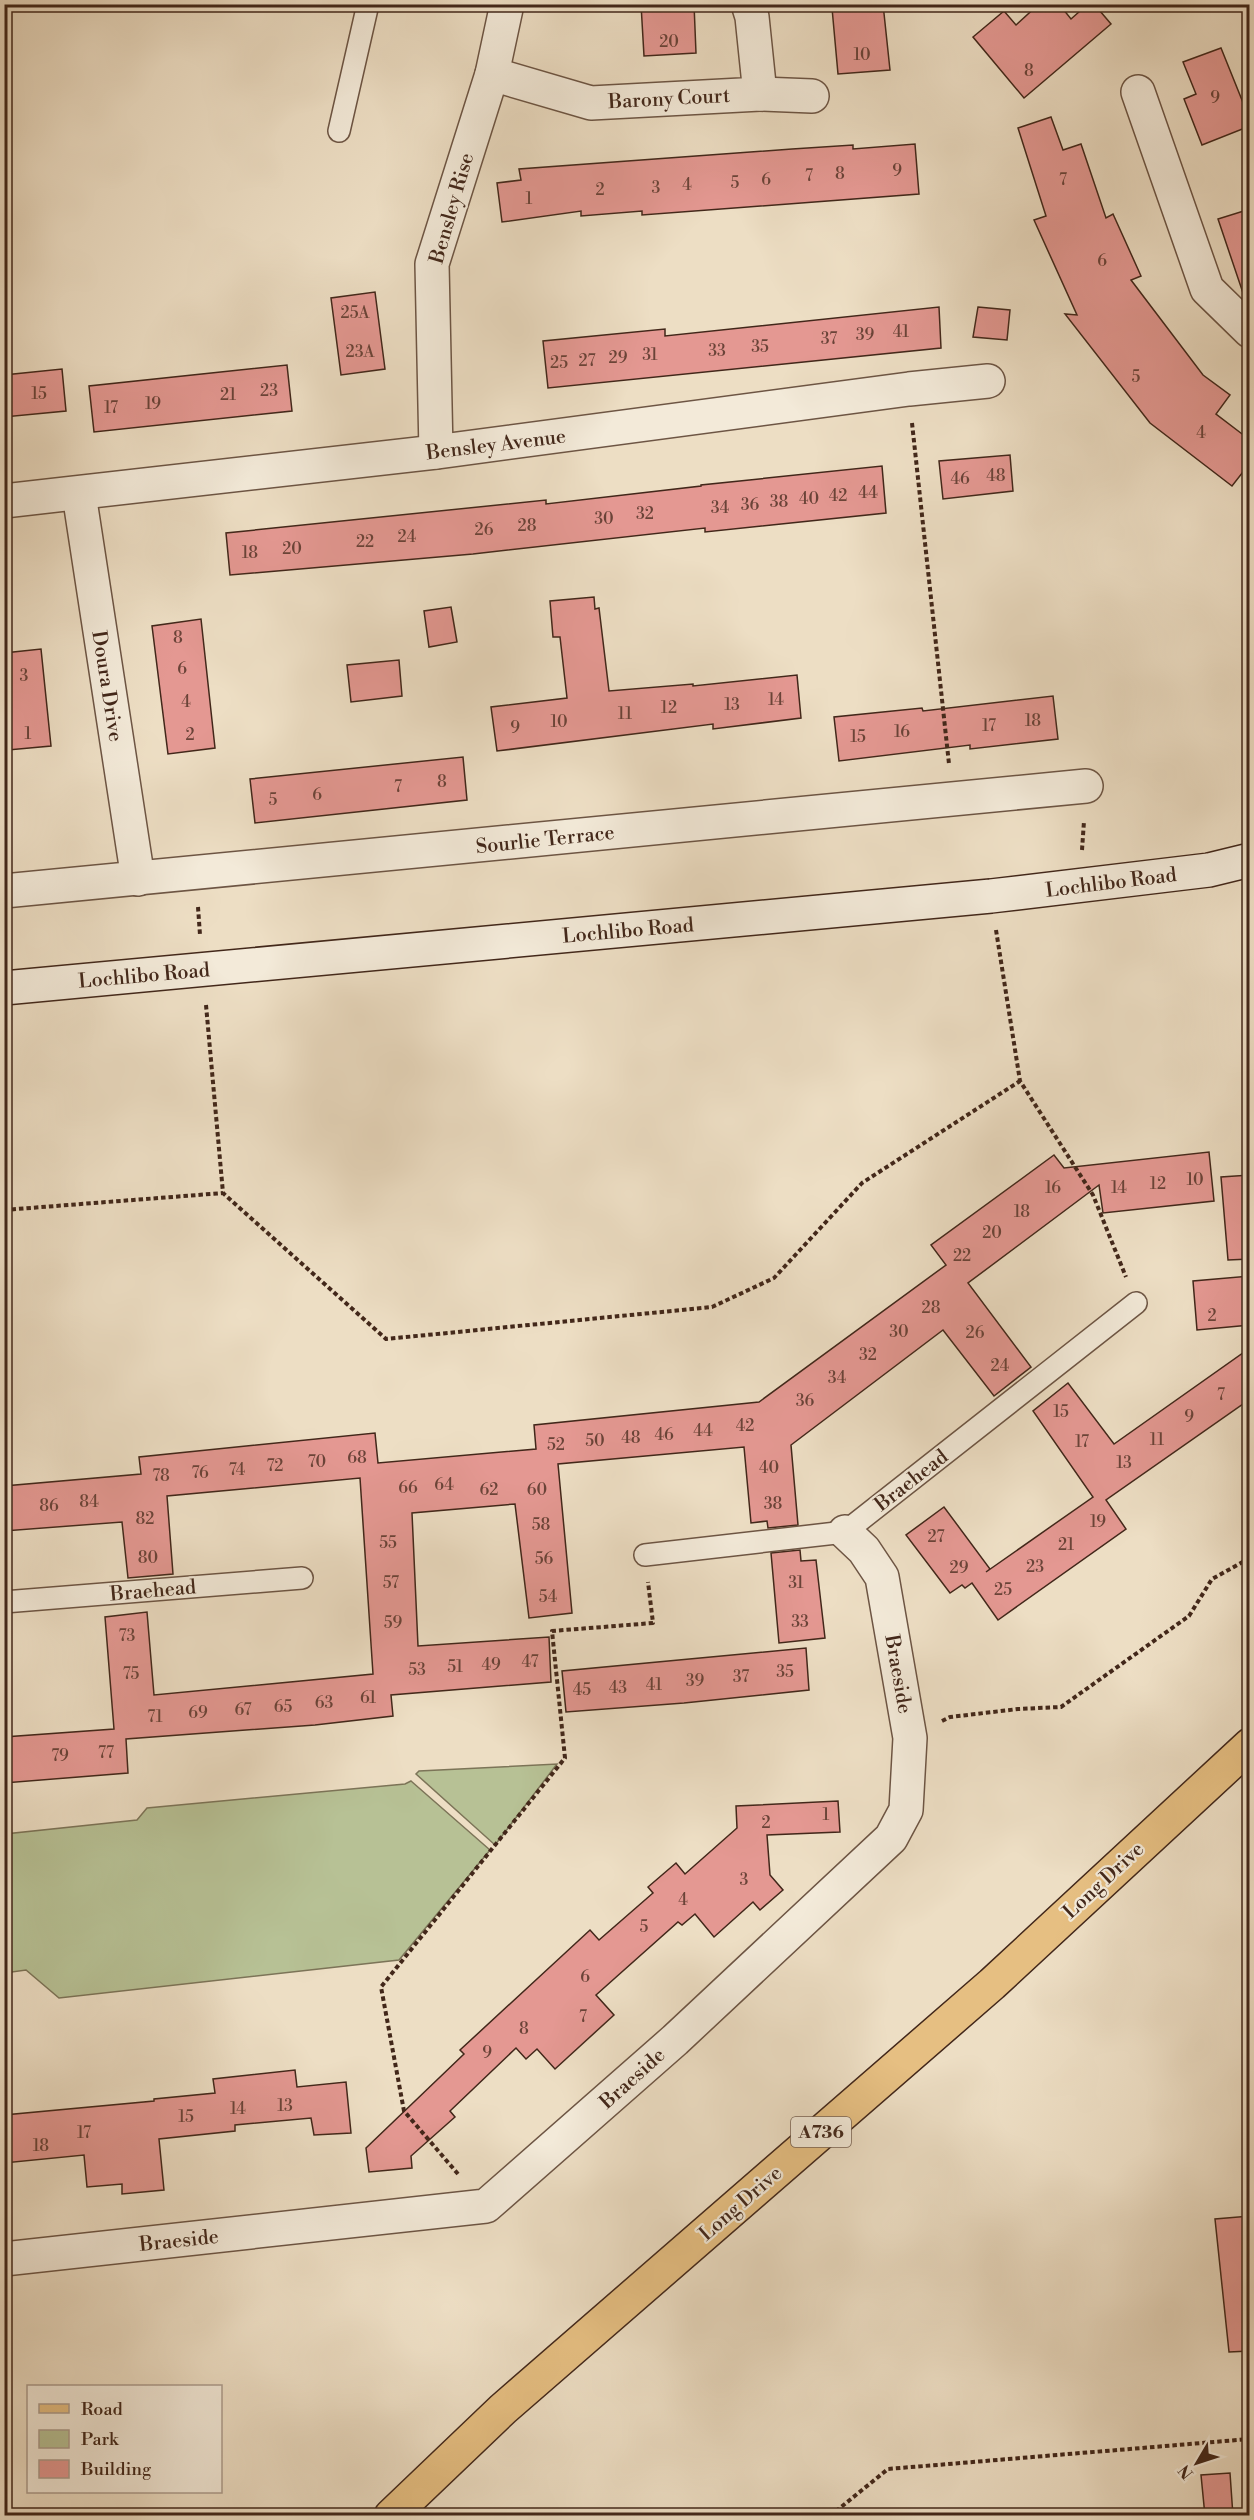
<svg xmlns="http://www.w3.org/2000/svg" width="1254" height="2520" font-family="'Libre Bodoni',serif">
<rect width="100%" height="100%" fill="#eddec4"/>
<filter id="stains"><feTurbulence type="fractalNoise" baseFrequency=".00333" numOctaves="4"/><feColorMatrix values="0 0 0 0 .2 0 0 0 0 .09 0 0 0 0 .02 0 0 0 .5 -.17"/></filter>
<radialGradient id="worn" r=".72"><stop offset=".6" stop-color="#630" stop-opacity="0"/><stop offset="1" stop-color="#630" stop-opacity=".3"/></radialGradient>
<!-- green -->
<g fill="#b7c195" stroke="#7c7458" stroke-width="1.5">
<path d="M557,1764L495,1845L416,1774L419,1771Z"/>
<path d="M411,1781L490,1850L399,1960L59,1998L26,1970L5,1973V1834L137,1820L147,1808L405,1784Z"/>
</g>
<!-- building -->
<g fill="#e49892" stroke="#42271a" stroke-width="1.5">
<path d="M641,4H694L696,53L644,56Z"/>
<path d="M883,4L890,70L838,74L832,8Z"/>
<path d="M1039,4H1059L1071,19L1088,4H1094L1111,24L1024,98L973,37L1004,11L1016,25Z"/>
<path d="M1221,48L1250,120V126L1202,145L1184,99L1196,94L1183,62Z"/>
<path d="M1051,117L1063,150L1081,144L1106,218L1113,214L1141,276L1131,280L1203,375L1230,395L1216,414L1250,440V463L1232,486L1150,423L1065,314L1077,315L1034,220L1046,216L1018,128Z"/>
<path d="M915,144L919,194L642,215V211L581,216V211L502,222L497,183L521,180L519,169L792,149L853,145V149Z"/>
<path d="M1250,209V295L1244,296L1218,219Z"/>
<path d="M375,292L385,369L341,375L331,298Z"/>
<path d="M939,307L941,348L548,388L543,341L665,329V336Z"/>
<path d="M978,307L1010,310L1007,340L973,337Z"/>
<path d="M287,365L292,411L94,432L89,386Z"/>
<path d="M62,369L66,411L4,417V375Z"/>
<path d="M1010,455L1013,491L943,499L939,461Z"/>
<path d="M882,466L886,513L705,532V528L473,554L230,575L226,533L546,500V504L701,486V485Z"/>
<path d="M594,597L595,609L599,608L609,691L693,684V686L797,675L801,718L713,729V724L497,751L491,707L567,698L560,637H553L550,601Z"/>
<path d="M451,607L457,642L429,647L424,611Z"/>
<path d="M201,619L215,748L168,754L152,626Z"/>
<path d="M41,649L51,746L8,750L4,720V653Z"/>
<path d="M399,660L402,696L351,702L347,665Z"/>
<path d="M1053,696L1058,739L970,749V745L839,761L834,717L922,708L923,711Z"/>
<path d="M463,757L467,800L255,823L250,779Z"/>
<path d="M1209,1152L1214,1201L1103,1213L1099,1185L968,1283L1031,1367L994,1396L943,1330L791,1445L798,1525L768,1528L767,1521L751,1523L744,1447L558,1464L572,1613L529,1618L515,1504L412,1513L418,1646L549,1637L551,1682L391,1695L393,1716L315,1725L126,1739L128,1773L4,1783V1737L114,1729L105,1617L147,1612L154,1695L373,1674L360,1478L167,1496L173,1574L128,1578L122,1522L4,1531V1486L141,1474L139,1457L375,1433L378,1463L536,1449L534,1425L759,1402L946,1265L931,1245L1054,1155L1064,1168Z"/>
<path d="M1250,1175V1259L1228,1260L1221,1177Z"/>
<path d="M1250,1276V1325L1197,1330L1193,1281Z"/>
<path d="M1250,1348V1399L1106,1500L1126,1529L998,1620L972,1583L965,1588L962,1585L950,1593L906,1535L944,1507L990,1569L986,1572L1093,1497L1033,1411L1068,1383L1114,1444Z"/>
<path d="M800,1550L801,1561L816,1560L825,1638L779,1643L771,1553Z"/>
<path d="M806,1648L809,1690L684,1703L566,1712L562,1671Z"/>
<path d="M838,1801L840,1832L767,1835L770,1875L783,1890L760,1910L753,1902L714,1937L695,1914L682,1925L678,1922L596,1995L614,2015L555,2069L537,2049L526,2059L516,2048L450,2111L455,2117L411,2156L412,2168L369,2172L366,2148L464,2054L460,2050L590,1930L599,1940L653,1893L648,1887L676,1863L685,1874L737,1828L736,1806Z"/>
<path d="M295,2070L297,2087L346,2082L351,2133L314,2135L311,2118L235,2125V2131L159,2139L164,2190L122,2194V2184L87,2187L84,2155L4,2163V2115L154,2101V2099L215,2093L213,2079Z"/>
<path d="M1250,2216V2351L1229,2352L1215,2219Z"/>
<path d="M1230,2473L1233,2516H1205L1201,2475Z"/>
</g>
<g fill="none" stroke-linecap="round" stroke-linejoin="round">
<!-- lane casing -->
<g stroke="#6d5544" stroke-width="24">
<g id="lane">
<path d="M339,131L368,4"/>
<path d="M645,1555L845,1532L1136,1303"/>
<path d="M4,1602L302,1578"/>
</g>
</g>
<!-- street casing -->
<g stroke="#6d5544" stroke-width="36">
<g id="street">
<path d="M492,74L591,103L760,94L752,17L748,4"/>
<path d="M1138,92L1207,289L1250,331"/>
<path d="M760,94L812,96"/>
<path d="M436,452L432,264L492,74L507,4"/>
<path d="M79,494L138,879"/>
<path d="M4,501L436,452L909,389L988,381"/>
<path d="M4,891L1086,786"/>
<path d="M4,2259L486,2206L675,2040L891,1838L906,1810L910,1738L882,1577L864,1550L845,1532"/>
</g>
</g>
<!-- secondary casing -->
<g stroke="#42271a" stroke-width="36">
<path id="secondary" d="M4,988L991,896L1209,870L1250,860"/>
</g>
<!-- primary casing -->
<g stroke="#42271a" stroke-width="36">
<path id="primary" d="M391,2516L503,2409L992,1984L1250,1745"/>
</g>
<!-- path -->
<g stroke="#42271a" stroke-width="4" stroke-dasharray="4.5 3" stroke-linecap="butt">
<path d="M912,423L949,764"/>
<path d="M1082,850L1084,821"/>
<path d="M198,907L200,935"/>
<path d="M996,930L1020,1081L1093,1195L1126,1277"/>
<path d="M206,1005L223,1193L386,1339L712,1307L774,1278L862,1183L1020,1081"/>
<path d="M4,1210L223,1193"/>
<path d="M942,1721L950,1717L1018,1709L1061,1707L1189,1616L1212,1579L1250,1558"/>
<path d="M458,2174L404,2111L381,1987L565,1758L552,1631L653,1623L648,1582"/>
<path d="M830,2516L888,2469L1250,2439"/>
</g>
<!-- lane -->
<use href="#lane" stroke="#f3ead9" stroke-width="21"/>
<!-- street -->
<use href="#street" stroke="#f3ead9" stroke-width="33"/>
<!-- secondary -->
<use href="#secondary" stroke="#f3ead9" stroke-width="33"/>
<!-- primary -->
<use href="#primary" stroke="#e6bf82" stroke-width="33"/>
</g>
<g text-anchor="middle" stroke-width="4.5" stroke-linejoin="round" paint-order="stroke">
<!-- number labels -->
<g font-size="16" fill="#6a4338">
<text x="669" y="47">20</text>
<text x="862" y="60">10</text>
<text x="1029" y="76">8</text>
<text x="1215" y="103">9</text>
<text x="897" y="176">9</text>
<text x="840" y="179">8</text>
<text x="809" y="181">7</text>
<text x="766" y="185">6</text>
<text x="1063" y="185">7</text>
<text x="735" y="188">5</text>
<text x="687" y="190">4</text>
<text x="656" y="193">3</text>
<text x="600" y="195">2</text>
<text x="529" y="204">1</text>
<text x="1102" y="266">6</text>
<text x="355" y="318">25A</text>
<text x="901" y="337">41</text>
<text x="865" y="340">39</text>
<text x="829" y="344">37</text>
<text x="760" y="352">35</text>
<text x="717" y="356">33</text>
<text x="360" y="357">23A</text>
<text x="650" y="360">31</text>
<text x="618" y="363">29</text>
<text x="587" y="366">27</text>
<text x="559" y="368">25</text>
<text x="1136" y="382">5</text>
<text x="269" y="396">23</text>
<text x="39" y="399">15</text>
<text x="228" y="400">21</text>
<text x="153" y="409">19</text>
<text x="111" y="413">17</text>
<text x="1201" y="438">4</text>
<text x="996" y="481">48</text>
<text x="960" y="484">46</text>
<text x="868" y="498">44</text>
<text x="838" y="501">42</text>
<text x="809" y="504">40</text>
<text x="779" y="507">38</text>
<text x="750" y="510">36</text>
<text x="720" y="513">34</text>
<text x="645" y="519">32</text>
<text x="604" y="524">30</text>
<text x="527" y="531">28</text>
<text x="484" y="535">26</text>
<text x="407" y="542">24</text>
<text x="365" y="547">22</text>
<text x="292" y="554">20</text>
<text x="250" y="558">18</text>
<text x="178" y="643">8</text>
<text x="182" y="674">6</text>
<text x="24" y="681">3</text>
<text x="776" y="705">14</text>
<text x="186" y="707">4</text>
<text x="732" y="710">13</text>
<text x="669" y="713">12</text>
<text x="625" y="719">11</text>
<text x="1033" y="726">18</text>
<text x="559" y="727">10</text>
<text x="989" y="731">17</text>
<text x="515" y="733">9</text>
<text x="902" y="737">16</text>
<text x="28" y="739">1</text>
<text x="190" y="740">2</text>
<text x="858" y="742">15</text>
<text x="442" y="787">8</text>
<text x="398" y="792">7</text>
<text x="317" y="800">6</text>
<text x="273" y="805">5</text>
<text x="1195" y="1185">10</text>
<text x="1158" y="1189">12</text>
<text x="1053" y="1193">16</text>
<text x="1119" y="1193">14</text>
<text x="1022" y="1217">18</text>
<text x="992" y="1238">20</text>
<text x="962" y="1261">22</text>
<text x="931" y="1313">28</text>
<text x="1212" y="1321">2</text>
<text x="899" y="1337">30</text>
<text x="975" y="1338">26</text>
<text x="868" y="1360">32</text>
<text x="1000" y="1371">24</text>
<text x="837" y="1383">34</text>
<text x="1221" y="1400">7</text>
<text x="805" y="1406">36</text>
<text x="1061" y="1417">15</text>
<text x="1189" y="1422">9</text>
<text x="745" y="1431">42</text>
<text x="703" y="1436">44</text>
<text x="664" y="1440">46</text>
<text x="631" y="1443">48</text>
<text x="1157" y="1445">11</text>
<text x="595" y="1446">50</text>
<text x="1082" y="1447">17</text>
<text x="556" y="1450">52</text>
<text x="357" y="1463">68</text>
<text x="317" y="1467">70</text>
<text x="1124" y="1468">13</text>
<text x="275" y="1471">72</text>
<text x="769" y="1473">40</text>
<text x="237" y="1475">74</text>
<text x="200" y="1478">76</text>
<text x="161" y="1481">78</text>
<text x="444" y="1490">64</text>
<text x="408" y="1493">66</text>
<text x="489" y="1495">62</text>
<text x="537" y="1495">60</text>
<text x="89" y="1507">84</text>
<text x="773" y="1509">38</text>
<text x="49" y="1511">86</text>
<text x="145" y="1524">82</text>
<text x="1098" y="1527">19</text>
<text x="541" y="1530">58</text>
<text x="936" y="1542">27</text>
<text x="388" y="1548">55</text>
<text x="1066" y="1550">21</text>
<text x="148" y="1563">80</text>
<text x="544" y="1564">56</text>
<text x="1035" y="1572">23</text>
<text x="959" y="1573">29</text>
<text x="391" y="1588">57</text>
<text x="796" y="1588">31</text>
<text x="1003" y="1595">25</text>
<text x="548" y="1602">54</text>
<text x="800" y="1627">33</text>
<text x="393" y="1628">59</text>
<text x="127" y="1641">73</text>
<text x="530" y="1667">47</text>
<text x="491" y="1670">49</text>
<text x="455" y="1672">51</text>
<text x="417" y="1675">53</text>
<text x="785" y="1677">35</text>
<text x="131" y="1679">75</text>
<text x="741" y="1682">37</text>
<text x="695" y="1686">39</text>
<text x="654" y="1690">41</text>
<text x="618" y="1693">43</text>
<text x="582" y="1695">45</text>
<text x="368" y="1703">61</text>
<text x="324" y="1708">63</text>
<text x="283" y="1712">65</text>
<text x="243" y="1715">67</text>
<text x="198" y="1718">69</text>
<text x="155" y="1722">71</text>
<text x="106" y="1758">77</text>
<text x="60" y="1761">79</text>
<text x="826" y="1820">1</text>
<text x="766" y="1828">2</text>
<text x="744" y="1885">3</text>
<text x="683" y="1905">4</text>
<text x="644" y="1932">5</text>
<text x="585" y="1982">6</text>
<text x="583" y="2022">7</text>
<text x="524" y="2034">8</text>
<text x="487" y="2058">9</text>
<text x="285" y="2111">13</text>
<text x="238" y="2114">14</text>
<text x="186" y="2122">15</text>
<text x="84" y="2138">17</text>
<text x="41" y="2151">18</text>
</g>
<!-- shield labels -->
<rect fill="#f3ead9" stroke="#776253" stroke-width="1.5" x="791" y="2117" width="60" height="30" rx="4.5"/>
<g font-size="18" font-weight="bold" fill="#42271a">
<text x="821" y="2138">A736</text>
</g>
<!-- street labels -->
<g font-size="20" fill="#42271a" stroke="#f3ead9">
<text transform="translate(669 98) rotate(-3)" y="7">Barony Court</text>
<text transform="translate(451 208) rotate(-74)" y="7">Bensley Rise</text>
<text transform="translate(496 444) rotate(-7)" y="7">Bensley Avenue</text>
<text transform="translate(108 686) rotate(81)" y="7">Doura Drive</text>
<text transform="translate(545 839) rotate(-6)" y="7">Sourlie Terrace</text>
<text transform="translate(1111 882) rotate(-7)" y="7">Lochlibo Road</text>
<text transform="translate(628 930) rotate(-5)" y="7">Lochlibo Road</text>
<text transform="translate(144 975) rotate(-5)" y="7">Lochlibo Road</text>
<text transform="translate(911 1480) rotate(-38)" y="7">Braehead</text>
<text transform="translate(153 1590) rotate(-5)" y="7">Braehead</text>
<text transform="translate(899 1674) rotate(80)" y="7">Braeside</text>
<text transform="translate(1103 1880) rotate(-43)" y="7">Long Drive</text>
<text transform="translate(632 2078) rotate(-42)" y="7">Braeside</text>
<text transform="translate(740 2203) rotate(-41)" y="7">Long Drive</text>
<text transform="translate(179 2240) rotate(-6)" y="7">Braeside</text>
</g>
</g>
<!-- margin -->
<rect width="1254" height="2520" fill="none" stroke="#eddec4" stroke-width="24"/>
<rect x="6" y="6" width="1242" height="2508" fill="none" stroke="#42271a" stroke-width="3"/>
<rect x="12" y="12" width="1230" height="2496" fill="none" stroke="#42271a" stroke-width="1.5"/>
<!-- legend -->
<rect x="27" y="2385" width="195" height="108" fill="#f3ead9" stroke="#ac9c8d" stroke-width="1.5"/>
<rect x="39" y="2404" width="30" height="9" fill="#e6bf82" stroke="#ac9c8d" stroke-width="1.5"/>
<text x="81" y="2415" font-size="18" fill="#42271a">Road</text>
<rect x="39" y="2430" width="30" height="18" fill="#b7c195" stroke="#ac9c8d" stroke-width="1.5"/>
<text x="81" y="2445" font-size="18" fill="#42271a">Park</text>
<rect x="39" y="2460" width="30" height="18" fill="#e49892" stroke="#ac9c8d" stroke-width="1.5"/>
<text x="81" y="2475" font-size="18" fill="#42271a">Building</text>
<!-- north arrow -->
<g transform="translate(1197 2463) rotate(231)" stroke="#f3ead9" stroke-width="4.5" paint-order="stroke">
<path d="M0-4.5L10 22L0 15L-10 22Z" fill="#42271a"/>
<text y="-9" font-size="16" font-weight="bold" text-anchor="middle" fill="#42271a">N</text>
</g>
<rect width="100%" height="100%" filter="url(#stains)"/>
<rect width="100%" height="100%" fill="url(#worn)"/>
</svg>
